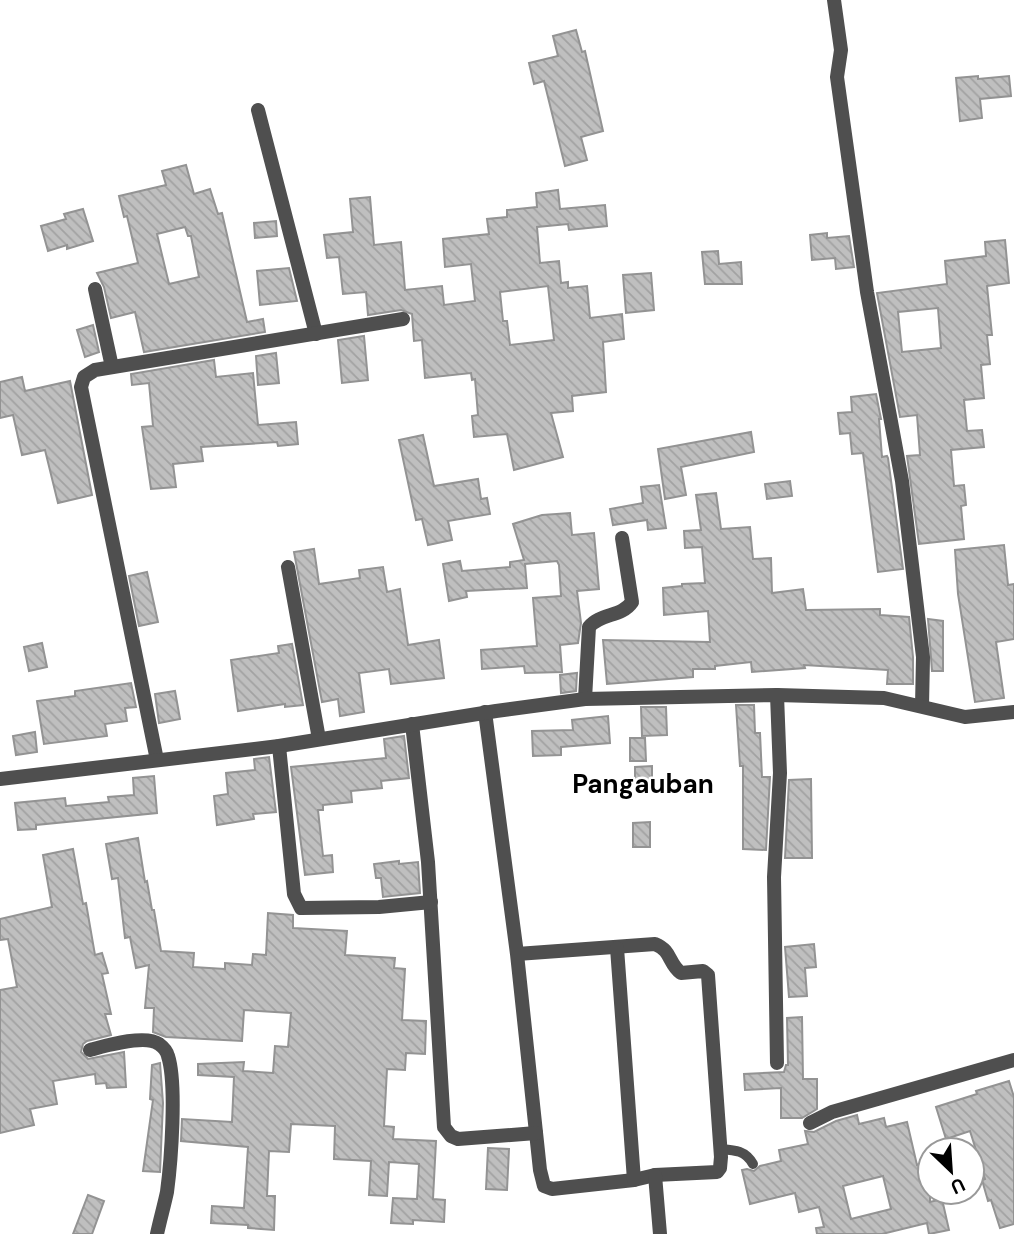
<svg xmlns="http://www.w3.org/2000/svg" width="1014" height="1234" font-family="'DM Sans',sans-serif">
<defs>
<pattern id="building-back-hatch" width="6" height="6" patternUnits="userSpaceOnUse" patternTransform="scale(1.75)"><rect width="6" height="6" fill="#bfbfbf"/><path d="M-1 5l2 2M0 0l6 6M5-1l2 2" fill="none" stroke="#a2a2a2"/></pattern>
</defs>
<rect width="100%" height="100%" fill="#fff"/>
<!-- building -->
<g fill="url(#building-back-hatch)" stroke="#939393" stroke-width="2" fill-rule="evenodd">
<path d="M576,30L582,52L585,51L603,131L581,137L587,160L565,166L544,81L534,84L529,63L558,56L553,36Z"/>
<path d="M978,76V79L1009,76L1011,96L980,99L982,118L960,121L956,78Z"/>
<path d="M186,165L194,194L210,189L218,214L222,213L247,322L263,319L265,332L144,352L135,312L111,318L104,287L97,273L138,263L127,216L124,217L119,196L166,185L162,171ZM185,227L188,236H191L199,277L169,284L157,234Z"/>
<path d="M558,190L560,209L605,205L607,226L569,230L568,224L537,227L540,263L559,261L561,283L568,282V288L587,286L590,318L622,314L624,339L603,342L606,392L572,396L573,411L551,413L563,457L514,470L507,434L474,437L472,416L478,415L475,379L472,380L471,373L425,378L422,340L414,341L412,314L401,310L368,315L366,292L343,294L339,257L327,258L324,235L353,232L350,199L370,197L374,245L401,242L405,290L442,286L444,305L475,301L471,264L445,267L443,239L489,234L487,219L507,217V210L537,207L536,193ZM548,286L554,340L510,345L507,321H503L500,292Z"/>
<path d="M83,209L93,241L67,249V245L48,251L41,226L66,219L64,214Z"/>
<path d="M276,221L277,236L255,238L254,223Z"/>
<path d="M827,233V238L849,236L854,267L836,269L835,258L812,260L810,235Z"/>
<path d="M1005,240L1009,283L987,286L992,335H987L990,364L981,365L984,398L964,400L967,431L982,430L984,447L951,450L954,486L964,485L966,505L961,506L964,539L919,544L907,456L920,455L917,415L900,417L877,293L947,284L945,261L986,256L985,242ZM938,308L941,348L902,352L898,312Z"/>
<path d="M718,251L719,264L741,262L742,284H705L702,252Z"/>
<path d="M289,268L297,301L260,305L257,271Z"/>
<path d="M651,273L654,310L626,313L623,275Z"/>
<path d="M93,325L99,352L85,357L77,330Z"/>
<path d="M364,336L368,380L342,383L338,340Z"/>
<path d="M276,353L279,383L258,385L256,356Z"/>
<path d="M214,360L216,377L253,373L258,425L296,422L298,444L278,446L277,442L201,447L203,461L173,464L176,487L151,489L142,427L153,426L149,383L132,385L131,374Z"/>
<path d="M22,377L25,391L70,381L92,495L58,503L45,450L22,455L13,415L0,418V382Z"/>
<path d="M876,394L881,419H879L882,457L887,456L888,458L903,569L878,572L863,453L852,454L850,433L840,434L838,413L852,412L851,397Z"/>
<path d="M751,432L754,452L681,467L686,495L665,499L658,449Z"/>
<path d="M423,435L434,486L478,479L481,499L487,498L490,514L448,521L452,540L428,545L422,519L416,520L399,440Z"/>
<path d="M790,481L792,496L767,499L765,484Z"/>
<path d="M659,485L666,528L648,530L647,520L613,525L610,509L643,503L641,487Z"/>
<path d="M716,493L721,529L750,527L753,559L771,558L772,593L803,589L806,610L880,609V615L909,617L913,657V684H887L888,670L804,665L805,668L752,672L751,662L715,666V669H693V677L607,684L603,640L710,642L708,611L664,615L663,588L682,586V584L705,583L702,547L685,548L684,531L701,530L696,495Z"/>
<path d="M570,513L572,535L594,533L599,589L577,591L581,623L578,643L560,645L562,672L525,673L524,666L482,669L481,650L537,646L533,598L561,596L559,565L557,561L525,564L527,588L466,591L467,597L449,601L443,564L460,561L462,571L510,567V562L524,560L513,524L542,515Z"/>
<path d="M1004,545L1008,585L1014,584V639L996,642L1004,698L975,702L958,594L955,550Z"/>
<path d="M314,549L319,584L360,578L359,570L383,567L387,592L400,589L408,645L439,640L444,678L391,684L389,669L359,673L364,712L340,716L338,699L322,702L294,552Z"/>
<path d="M147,572L158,622L139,626L129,576Z"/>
<path d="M928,619L943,621V671H932Z"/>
<path d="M42,643L47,667L29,671L24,647Z"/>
<path d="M292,644L303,705L285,707V704L238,711L231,660L279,653L278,646Z"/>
<path d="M577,673L576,691L561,693L560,675Z"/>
<path d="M131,683L136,707L125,708L127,721L105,724L107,736L44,744L37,701L75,696V691Z"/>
<path d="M175,691L180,719L159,723L155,694Z"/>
<path d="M736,705H754L755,733H760L762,777H770L766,850L743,849V766H740Z"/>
<path d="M641,707H666L667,735L642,736Z"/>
<path d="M608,716L610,743L561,747V755L533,756L532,731L573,730L572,720Z"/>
<path d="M35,732L37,752L16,755L13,736Z"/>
<path d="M404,736L409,778L381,781L382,788L351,791L352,802L323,805V810H318L323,856L332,855L333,872L305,875L291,767L386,758L384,739Z"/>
<path d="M630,738H645L646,761H630Z"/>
<path d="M269,757L276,812L253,814L254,819L217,825L214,796L228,794L226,773L255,770L254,759Z"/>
<path d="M652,766V789L635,790V767Z"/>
<path d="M154,776L157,813L36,825V829L18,830L15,803L65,798L66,806L109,802L108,797L134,795L133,778Z"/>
<path d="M811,779L812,858H785L789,780Z"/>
<path d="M650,822V847H633V823Z"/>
<path d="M138,838L145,882L147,881L152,910H154L161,951L194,953L193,967L225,969V963L252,965L253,954L266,955L268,913L293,915V928L347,931L345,955L395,958L394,968L405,969L402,1020L426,1021L425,1054L406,1053L405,1070L387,1069L384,1126L394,1127L393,1139L436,1141L433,1199L445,1200L444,1222L413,1220V1224L391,1223L393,1198L417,1199L419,1164L389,1162L387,1196L369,1195L371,1161L334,1159L335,1126L291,1124L289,1152L269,1151L267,1196H275L274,1230L248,1228V1225L211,1223L212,1206L244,1208L248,1147L181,1141L182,1119L232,1122L234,1077L198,1075V1064L244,1062L243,1071L273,1073L275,1046L288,1047L291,1013L244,1010L242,1041L166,1037L153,1032L154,1008H145L149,965L136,968L130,937L125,938L118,878L112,879L106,844Z"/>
<path d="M73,849L83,904L86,903L95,955L102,953L108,973L102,974L111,1014H105L111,1035L87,1041L83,1044L81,1052L88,1059L124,1052L126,1087L107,1088L106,1083L96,1084L95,1074L53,1081L57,1104L30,1109L34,1125L0,1133V990L17,987L8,939L0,940V919L52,907L43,855Z"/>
<path d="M399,861V864L418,862L420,893L383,897L381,878H376L374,864Z"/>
<path d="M814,944L816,967L805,968L807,996L789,997L785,947Z"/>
<path d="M802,1017L803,1079H817V1109L802,1118H781V1088L745,1090L744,1074L784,1072L786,1065H788L787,1018Z"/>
<path d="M160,1063L163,1103L160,1172L143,1171L153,1100L150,1099L152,1065Z"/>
<path d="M1009,1081L1014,1097V1224L1000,1228L991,1200L988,1201L982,1180L985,1179L970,1131L946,1139L936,1107L977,1094L976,1091Z"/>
<path d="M857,1115L859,1124L884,1118L886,1127L907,1122L917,1165L930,1162V1202L942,1199L949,1230L929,1234L927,1223L882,1234H817L816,1228L824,1227L819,1207L799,1212L795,1193L750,1204L742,1170L747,1169L754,1171L760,1166L781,1161L779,1150L808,1144L805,1131L814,1132L836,1121ZM883,1176L891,1209L851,1219L843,1186Z"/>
<path d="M488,1148L509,1149L507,1190L486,1189Z"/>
<path d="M88,1195L104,1201L92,1234H73Z"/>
</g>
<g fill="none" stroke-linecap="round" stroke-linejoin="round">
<!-- lane -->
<path stroke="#4f4f4f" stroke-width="10" d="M720,1149C734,1150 745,1150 753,1164"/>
<!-- street -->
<g stroke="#4f4f4f" stroke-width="14">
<path d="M834,0L841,50L837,77L867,292L902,481L923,657L922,706"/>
<path d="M258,110L316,334"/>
<path d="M95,289L112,367"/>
<path d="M288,567L319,739"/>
<path d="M777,695L780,773L774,877L777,1063"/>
<path d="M585,699L589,627C600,613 622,617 632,602L622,538"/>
<path d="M485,712L517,954L540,1170L544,1186L552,1189L634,1180L655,1175L717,1172L720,1168L721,1157L708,975L703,971L681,973C668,963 672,951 655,944L517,954"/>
<path d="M412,724L428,862L444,1127L451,1136L458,1139L536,1133"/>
<path d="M279,746L294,894L301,908L379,907L431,902"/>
<path d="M157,760L81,387L84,377L95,370L403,319"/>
<path d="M0,779L279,746L496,711L585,699L777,695L884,698L965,717L1014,712"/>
<path d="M617,948L634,1180"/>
<path d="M90,1050C105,1046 145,1034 159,1044C163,1047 167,1051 168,1056C177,1084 171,1162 167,1192C164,1206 160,1220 157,1234"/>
<path d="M810,1123L832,1112L1014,1060"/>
<path d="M655,1175L660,1234"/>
</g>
</g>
<g text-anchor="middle" stroke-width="5" stroke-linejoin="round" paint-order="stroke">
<!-- quarter labels -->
<g font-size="26" font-weight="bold" fill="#000" stroke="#fff">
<text x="643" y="793">Pangauban</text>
</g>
</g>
<!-- north arrow -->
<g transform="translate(951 1171) rotate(155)"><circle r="33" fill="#ffffff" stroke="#999999" stroke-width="2"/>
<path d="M0-5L12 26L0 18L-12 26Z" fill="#000000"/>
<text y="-10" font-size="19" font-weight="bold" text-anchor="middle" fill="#000000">U</text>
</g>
</svg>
